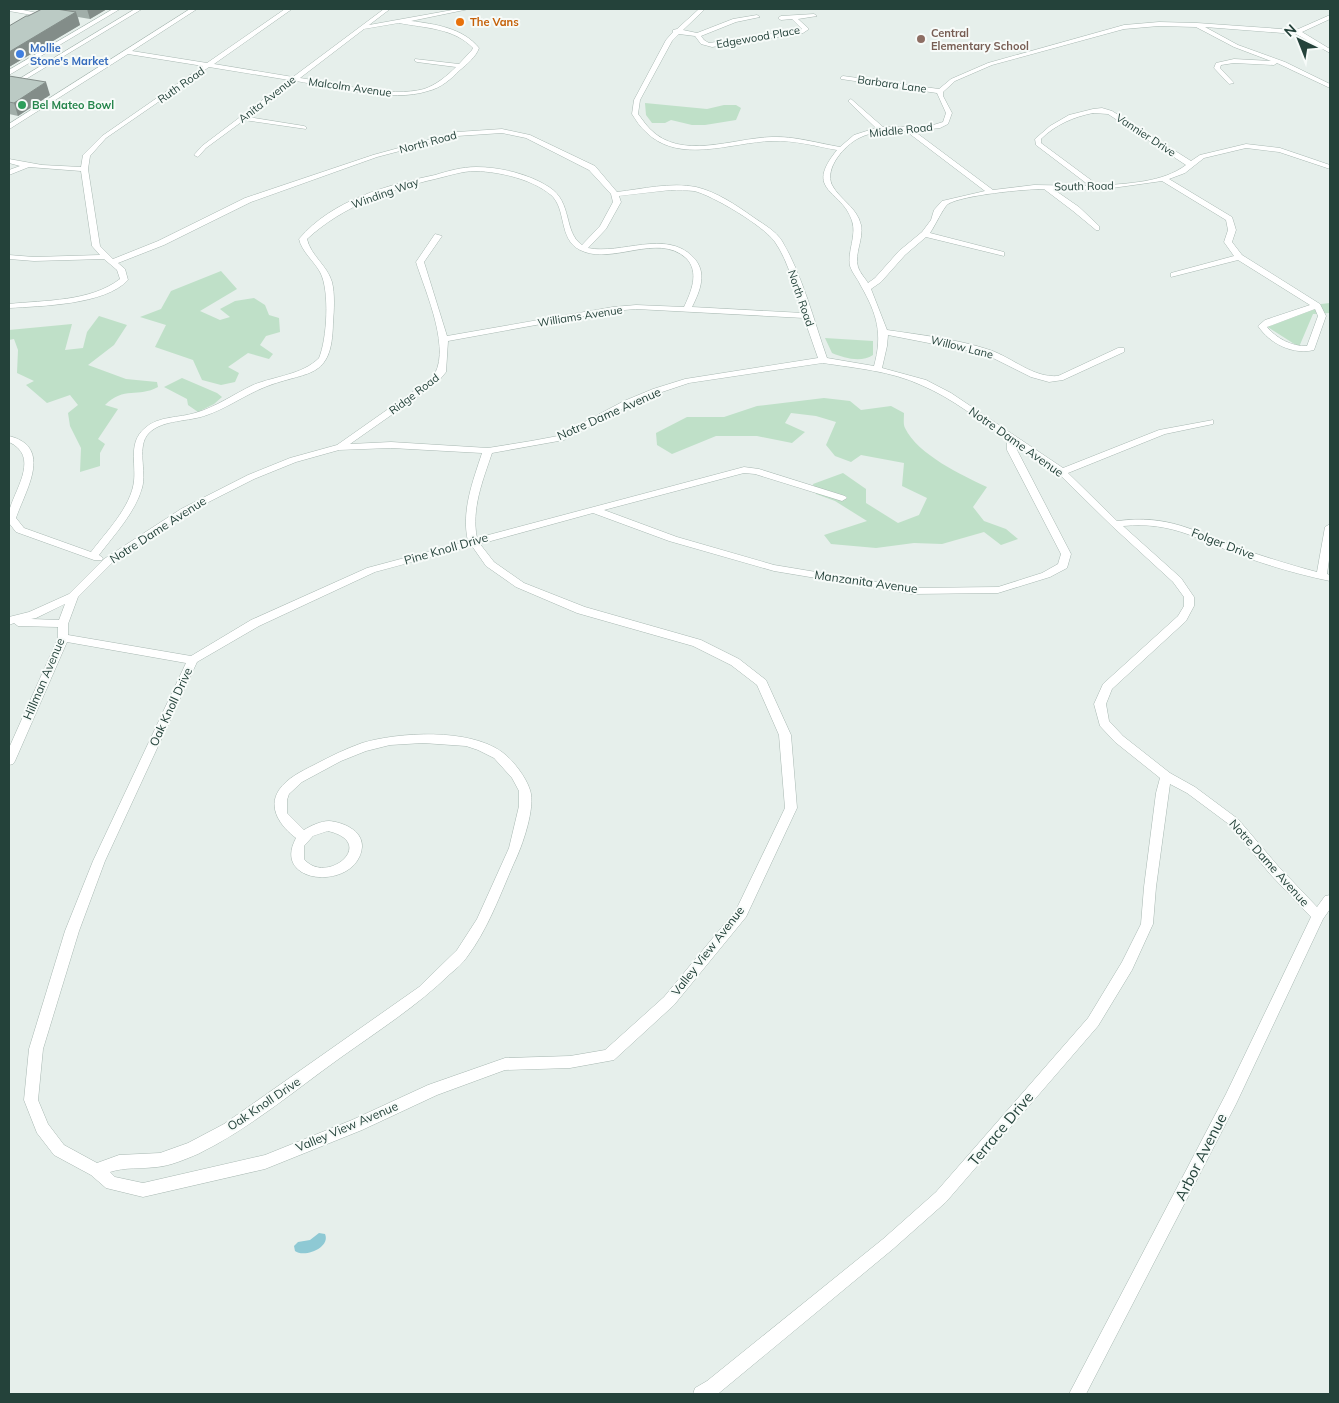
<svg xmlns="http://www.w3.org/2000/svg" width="1339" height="1403" font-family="Mulish,sans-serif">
<rect width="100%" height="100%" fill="#e6efeb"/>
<!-- green -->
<g fill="#bfe0c8">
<path d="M645,103L707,109L724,105H736L741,108L736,120L705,125H692L671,120L665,123H652L646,115Z"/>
<path d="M221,271L237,289L200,311L220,320L230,317L220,309L235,301L254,298L265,305L269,315L279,318L280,332L266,336L260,345L273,354L269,359L248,353L228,367L239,373L235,382L221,385L202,380L193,360L155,347L166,325L140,317L161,309L171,291Z"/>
<path d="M1330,303V313L1313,314L1299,347L1266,326L1321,304Z"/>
<path d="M99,316L127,325L114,345L88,365L126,379L157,382L158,387C138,398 124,386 105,405L118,409L98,439L105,444L100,453V466L80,472L81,448L70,426L68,413L78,405L70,395L47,403L26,385L34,381L17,373L18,350L14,339L9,340V330L72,324L65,350L83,348L87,332Z"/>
<path d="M825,338L873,341V355C861,363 844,358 832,353Z"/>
<path d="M182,378L217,393L222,397L214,404L198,412L188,405L187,399L164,387Z"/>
<path d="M824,398L850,401L861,410L891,406L904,413C904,418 903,424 905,428C918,455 962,475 987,487L973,507L984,521L1006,529L1018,539L1001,545L984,532L942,544L914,543L876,548L831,544L824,535L867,521L835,501L816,494L813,484L843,473L866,489V503L898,523L919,515L927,498L902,486L904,463L861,455L851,462L835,456L826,445L836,422L816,416L791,413L785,423L805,432L792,443L757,436H716L672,454L657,445L656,433L687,417H724L757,406Z"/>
</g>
<!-- water -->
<path fill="#8ec9d4" d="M319,1233L325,1234C331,1248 304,1258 295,1251L294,1246L298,1242L310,1240Z"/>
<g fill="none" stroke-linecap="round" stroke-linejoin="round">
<!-- street casing -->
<g stroke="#a8b8b2" stroke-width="1">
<g id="street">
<path d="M9,9H18L52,16L49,18L9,11Z"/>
<path d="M113,9H120L9,75V70Z"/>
<path d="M135,9H142L16,85L11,84Z"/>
<path d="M190,9H197L132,51L207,63L285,9H292L214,64L293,77L384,9H390L369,25L458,9H469L411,21C435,24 463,28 479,48C476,57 466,65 460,70C451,79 441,88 428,91C392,103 334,87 296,81L248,117L304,126L306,127V129L244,120L206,148L198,157L194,155L202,146L289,80L209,67L106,138L90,156L88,169L100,246L113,259L158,241L245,198L373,155L457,132L502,129L530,135L595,166L617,192C642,189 671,182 696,187C717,192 736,205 753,217C763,224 776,231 782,241C802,274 814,321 827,358L874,366C883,334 877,314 861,286C858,279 852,273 850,266C847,251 857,236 852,221C842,189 803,192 837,150C815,146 794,140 772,141C732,142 679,165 646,132C640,127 636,120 632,114L634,100L666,40L673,32V30L677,29L699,9H705L683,30L697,33L733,19L757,15L760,17L736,22L701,36L704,40L709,43L799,30L802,29L792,19L781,20L778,18L781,16L814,14L817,16L798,19L809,29L803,33L712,47L701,44L695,36L679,34L672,41L640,100L638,114C642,119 646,125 650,129C681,161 733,138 772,137C794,136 817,143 840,147L854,135L876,128L849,102V100L851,99L883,127L930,126L943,122L946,113L937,93L841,79V77L843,76L939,89L951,79L988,63L1124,25L1159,22L1197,23L1296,30L1330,15V19L1302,32L1330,49V53L1296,34L1205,27L1238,45L1285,62L1330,84V88L1277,63L1274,65L1234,63L1221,65L1220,68L1234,83L1229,84L1214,68L1216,63L1234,59L1271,61L1234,47L1196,27L1159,26L1124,29L992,65L955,81L943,92V96L952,113L948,124L940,128L914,131L993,190L1034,185L1090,186L1036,145L1035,139L1050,126L1069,115L1093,109L1102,108L1112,111L1191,161L1200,155L1246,144L1280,148L1330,165V169L1279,152L1246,148L1204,158L1185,173L1169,179L1232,217L1236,230L1232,242L1242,255L1320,304L1326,316L1314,350C1293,355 1270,344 1258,326L1265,320L1310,305L1238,260L1171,277V273L1234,256L1224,242L1228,230L1226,220L1162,181L1098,190L1053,189L1079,207L1099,226V230H1096L1073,211L1044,189C1025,189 963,195 948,204C943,208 935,226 930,233L1004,252V256L926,237L905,255L881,282L871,289L887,330C921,335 957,339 990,350C1013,358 1033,378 1058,376L1118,348H1124V352L1063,380L1049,382L1031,377L985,354L888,335L887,346L882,368L926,380L951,393L1063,468L1159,430L1213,420V424L1165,434L1068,473L1117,521C1168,514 1194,531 1239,548C1265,557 1290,565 1317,572L1325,527L1330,524V553L1327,574L1330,575V581C1301,575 1273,567 1245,557C1200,541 1174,521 1123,526L1181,578L1194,597V606L1186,621L1112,689L1106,704L1109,721L1123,736L1170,773L1195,787L1238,819L1278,866L1317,907L1325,896L1330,895V909L1323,919L1236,1104L1086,1394H1069L1226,1094L1311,917L1270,874L1230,825L1187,793L1170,784L1156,887L1153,924L1132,970L1098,1026L946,1202L893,1249L719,1393L693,1394L695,1388L707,1381L883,1239L936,1192L1088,1018L1122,962L1141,924L1144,887L1156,793L1160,778L1115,742L1100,726L1094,704L1103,684L1178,616L1184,606V597L1173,582L1112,526L1059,474L1016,445L1017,450L1071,554L1067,568L1050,577L998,593L912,594L774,571L669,541L593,513L480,544L494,562L524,583L585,607L701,640L739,659L766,680L791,735L797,808L746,917L674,1005L614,1060L570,1068L505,1070L437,1095L362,1130L265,1169L143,1197L106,1188L91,1175L54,1155L37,1133L24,1100L29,1049L65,931L93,861L186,663L67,642L15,761L13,764L9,765V748L58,638V627L18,626L14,623L9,625V617L29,612L69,594L104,559L181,509L248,475L290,458L337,445L431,379C454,354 425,291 416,262L435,234L442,236L424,262L447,336L613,307L636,305L684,307C691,292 700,272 686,258C657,232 612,266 580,250C558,239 567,209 551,195C532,179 500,172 476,171C462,171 448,176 435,179C388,190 343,206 307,239C311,256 327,265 332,282C335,294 334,310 333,323C332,381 308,370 265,387C245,395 227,408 207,415C189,422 163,419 149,433C136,446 147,471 142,488C135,513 114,535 99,555L103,558L102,560H94L16,532L9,523C9,518 8,513 10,508C17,486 39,456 9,442V436C54,447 25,491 16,518L24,528L91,552C106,532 131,507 134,481C136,463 128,442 145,428C158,416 179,418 195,413C216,407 234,394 253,385C275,376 302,375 319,358C327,339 330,290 320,272C314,261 302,252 299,239C332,200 387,185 435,175C448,171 462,167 476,167C500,167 529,174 549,187C573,202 563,232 582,245L600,226L613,202L611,194L589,170L526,138L502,133L457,136L377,157L251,202L164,245L118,263L125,269L128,280C105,305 41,306 9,308V304C45,300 90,302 120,279L117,270L104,259L34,261L9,259V255L34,257L100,255L92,246L81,171L29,167L9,175V170L20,166L9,163V159L42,165L81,167L83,155L102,136L203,66L128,54L11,128L9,129V124ZM399,23C425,28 454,28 473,48L472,50L459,64L415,59V61L417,62L456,67C447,76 436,85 424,89C391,98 334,83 300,78L364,29ZM1093,113L1108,114L1186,165C1162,183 1128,183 1099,186L1041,143V139C1055,125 1073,117 1093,113ZM884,131H906L985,191L942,201L934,210L931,220L922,232L899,251L875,278L868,283C865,278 860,273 858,267C854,253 864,239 861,225C857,207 840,200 832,185C824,168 845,145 859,138C867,134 876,132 884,131ZM671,190C678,191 687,190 694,191C712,195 764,226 775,242C789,262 795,290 803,313L692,307C700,291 708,272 693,257C666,229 621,255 588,248L606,229L621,202L619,196ZM636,309L804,318L818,358L685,379L653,389L624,401L558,436L531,441L488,448L391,442L350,444L437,383L446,372L448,341L613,311ZM1315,309L1318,316L1307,346C1292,347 1276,338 1267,327ZM823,363C855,368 891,371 921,385C952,398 979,420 1007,439V450L1061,554L1058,564L1042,573L998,587L912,588L774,565L677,537L604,510L744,473L755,474L842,501L847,498L845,496L759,469L744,467L477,538C471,509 483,480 492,453L564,440L630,405L659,393L689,383ZM391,448L482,453C473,481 461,511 468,541L367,568L251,620L191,656L68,635V624L78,597L112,563L187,513L254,479L296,462L339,450ZM472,546L486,566L516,587L577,613L693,646L731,665L757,685L779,735L785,808L736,910L664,997L605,1050L570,1056L505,1058L428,1085L352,1120L265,1155L143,1183L115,1177L110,1172C125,1167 141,1169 157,1167C170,1166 186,1159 198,1154C249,1129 294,1091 340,1058C378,1031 417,1006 450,974C456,969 463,963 467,957C488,929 500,895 514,863C522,847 536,807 530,790C526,777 513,760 502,752C469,728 399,732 362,743C345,749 329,757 314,765C302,771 287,778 279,790C267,808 281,827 296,838C270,886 358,891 362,847C363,830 342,822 329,821C321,821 310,826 304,830L287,813V800L289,794L302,782L341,761L366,751L390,745L423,743L466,746L478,750L494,758L512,778L519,791V806L509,848L477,919L457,950L419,987L224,1124L188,1143L160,1153L119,1155L97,1163L64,1145L48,1124L38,1100L43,1049L79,931L105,861L197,662L259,626L375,572ZM65,604L59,620L31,619L36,618ZM328,831C379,843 326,886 304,859V846L313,836Z"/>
</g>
</g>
<!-- street -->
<use href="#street" fill="#fff" fill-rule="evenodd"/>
</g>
<!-- wall -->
<g fill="#a1aea9">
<path d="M42,9H107L90,19L78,17L80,25L9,67V26Z"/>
<path d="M9,76L50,95L18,116L9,114Z"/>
</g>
<!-- shaded-wall -->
<g fill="#838d89">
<path d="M87,9H107L90,19Z"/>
<path d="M76,12L80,25L9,67V52Z"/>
<path d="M46,82L50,95L18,116L14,103Z"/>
</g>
<!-- building -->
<g fill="#bbcac4" stroke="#838d89">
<path d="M42,9H56L76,12L9,52V26L26,16H28Z"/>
<path d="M9,76L46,82L14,103L9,102Z"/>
</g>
<!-- markers -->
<circle fill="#e8710a" stroke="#f7fbf9" stroke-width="2" cx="460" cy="22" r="5"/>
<circle fill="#8d6e63" stroke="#f7fbf9" stroke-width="2" cx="921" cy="39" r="5"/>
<circle fill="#3f7fe0" stroke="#f7fbf9" stroke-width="2" cx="20" cy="54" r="5"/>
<circle fill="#2e9e5b" stroke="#f7fbf9" stroke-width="2" cx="22" cy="105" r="5"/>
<g text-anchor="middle" stroke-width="4" stroke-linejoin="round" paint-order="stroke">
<!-- far-food labels -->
<g font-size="11" font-weight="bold" fill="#c56008" stroke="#f7fbf9" text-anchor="start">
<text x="470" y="26">The Vans</text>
</g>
<!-- far-education labels -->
<g font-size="11" font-weight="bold" fill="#785e54" stroke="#f7fbf9" text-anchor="start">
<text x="931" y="37">Central<tspan x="931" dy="13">Elementary School</tspan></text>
</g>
<!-- far-street labels -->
<g font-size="11" fill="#24423a" stroke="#f7fbf9">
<text transform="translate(758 37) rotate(-10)" y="4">Edgewood Place</text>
<text transform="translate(892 84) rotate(8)" y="4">Barbara Lane</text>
<text transform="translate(181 85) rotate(-35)" y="4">Ruth Road</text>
<text transform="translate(350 87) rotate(8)" y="4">Malcolm Avenue</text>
<text transform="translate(267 99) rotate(-38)" y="4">Anita Avenue</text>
<text transform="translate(901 130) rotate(-6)" y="4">Middle Road</text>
<text transform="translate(1146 135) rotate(33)" y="4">Vannier Drive</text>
<text transform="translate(428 142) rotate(-15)" y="4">North Road</text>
<text transform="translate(1084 186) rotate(-1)" y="4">South Road</text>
<text transform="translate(385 193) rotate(-20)" y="4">Winding Way</text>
<text transform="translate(801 298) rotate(71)" y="4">North Road</text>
<text transform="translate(580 316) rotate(-9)" y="4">Williams Avenue</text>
<text transform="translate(962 347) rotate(14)" y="4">Willow Lane</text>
<text transform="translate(414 394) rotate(-37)" y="4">Ridge Road</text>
</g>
<!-- far-shop labels -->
<g font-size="11" font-weight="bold" fill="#366cbe" stroke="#f7fbf9" text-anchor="start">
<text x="30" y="52">Mollie<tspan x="30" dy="13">Stone's Market</tspan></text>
</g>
<!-- far-leisure labels -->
<g font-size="11" font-weight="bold" fill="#27864d" stroke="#f7fbf9" text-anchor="start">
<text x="32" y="109">Bel Mateo Bowl</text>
</g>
<!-- street labels -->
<g font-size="12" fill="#24423a" stroke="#f7fbf9">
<text transform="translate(609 414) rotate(-24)" y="4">Notre Dame Avenue</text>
<text transform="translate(1016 442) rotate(35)" y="4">Notre Dame Avenue</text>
<text transform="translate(158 530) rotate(-33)" y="4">Notre Dame Avenue</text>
<text transform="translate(1223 544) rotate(21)" y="4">Folger Drive</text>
<text transform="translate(446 549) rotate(-16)" y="4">Pine Knoll Drive</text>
<text transform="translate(866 582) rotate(8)" y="4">Manzanita Avenue</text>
<text transform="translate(44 679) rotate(-67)" y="4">Hillman Avenue</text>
<text transform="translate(171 707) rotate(-65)" y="4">Oak Knoll Drive</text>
<text transform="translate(1269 863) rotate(48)" y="4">Notre Dame Avenue</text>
<text transform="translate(708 951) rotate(-52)" y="4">Valley View Avenue</text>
<text transform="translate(264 1104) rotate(-34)" y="4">Oak Knoll Drive</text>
<text transform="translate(347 1127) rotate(-23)" y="4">Valley View Avenue</text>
</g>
<!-- near-street labels -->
<g font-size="15" fill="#24423a" stroke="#f7fbf9">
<text transform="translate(1001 1129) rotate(-50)" y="5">Terrace Drive</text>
<text transform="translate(1201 1157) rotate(-63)" y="5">Arbor Avenue</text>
</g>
</g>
<!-- border -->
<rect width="1339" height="1403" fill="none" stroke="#24423a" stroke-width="20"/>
<!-- north arrow -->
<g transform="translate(1299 40) rotate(317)" stroke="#f7fbf9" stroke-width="4" paint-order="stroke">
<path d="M0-4L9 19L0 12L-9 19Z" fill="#24423a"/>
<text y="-8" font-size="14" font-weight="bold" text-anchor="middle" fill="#24423a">N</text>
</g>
</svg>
